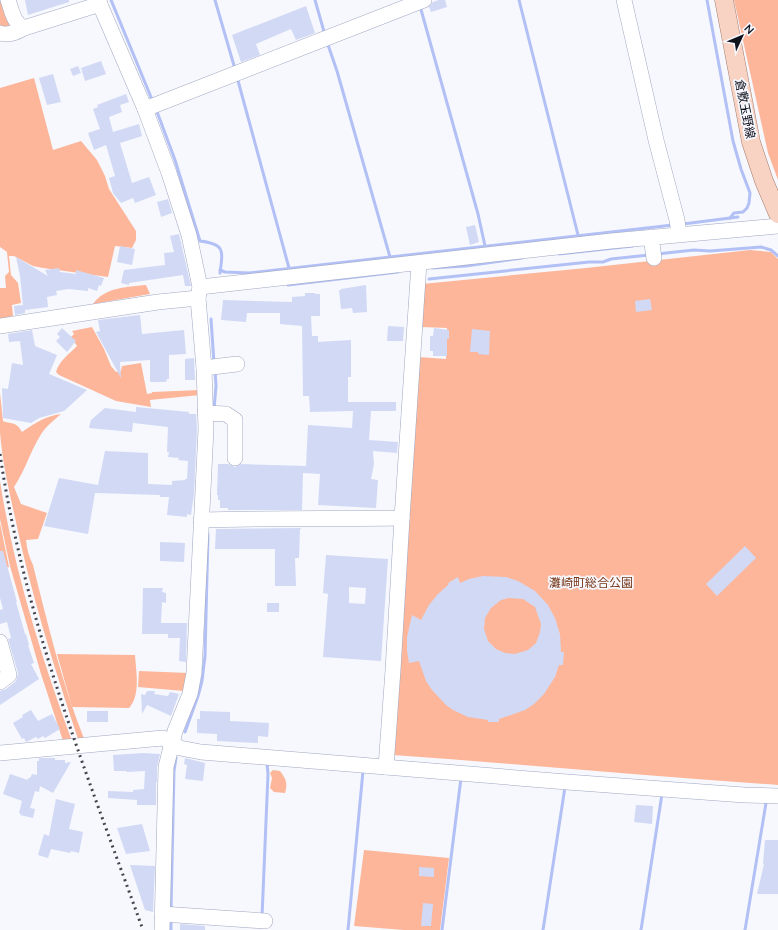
<svg xmlns="http://www.w3.org/2000/svg" width="778" height="930" font-family="'Nunito Sans','Noto Sans JP',sans-serif">
<rect width="100%" height="100%" fill="#f6f8fe"/>
<!-- green -->
<g fill="#fdb699">
<path d="M0,0H3L14,26L0,28Z"/>
<path d="M734,0H778V180L768,153Z"/>
<path d="M34,78L53,150L81,141L97,160L105,176L109,189L136,231V240L132,248L115,246L108,277L43,268L33,266L14,256H9L11,275L18,283L21,303L12,305L13,316L0,319V288H6L5,276L9,272L7,252L0,247V88Z"/>
<path d="M750,250L771,252L778,259V785C649,776 521,764 393,755L419,357L446,359L447,328L421,327L422,284L586,268Z"/>
<path d="M146,285L150,294L93,304C105,287 127,287 146,285Z"/>
<path d="M92,327L104,349L111,366L116,372L121,371L122,366L141,363L147,394L152,393V392L200,390V395L150,400L151,407L116,401L59,375L56,372C59,361 69,354 77,346L71,337L74,334L72,331Z"/>
<path d="M0,393L3,421C13,425 16,421 22,432C35,423 45,416 61,414C53,421 45,427 40,436C30,452 25,471 14,487L21,504L47,513L38,539L26,540C27,549 29,557 33,565C48,625 62,684 85,741L79,742C54,667 30,591 14,513C8,486 2,459 0,432C0,419 0,406 0,393Z"/>
<path d="M0,481C14,571 42,659 73,744H64L41,674L10,566L0,519Z"/>
<path d="M0,523L9,567L0,569Z"/>
<path d="M57,654L135,655C136,671 141,695 129,708L72,707Z"/>
<path d="M139,671L189,673L184,691L138,687Z"/>
<path d="M273,770L280,771C286,779 288,783 285,793L274,792L270,788L272,778L270,773Z"/>
<path d="M364,850L449,858L440,930H404L354,926Z"/>
</g>
<g fill="none" stroke-linecap="round" stroke-linejoin="round">
<!-- stream -->
<g stroke="#b2c0f5" stroke-width="3">
<path d="M111,0L153,102"/>
<path d="M215,0L235,69"/>
<path d="M315,0L325,35"/>
<path d="M519,0L578,235"/>
<path d="M707,0L733,141L741,169L750,193L749,203L747,208L743,212L734,213L730,218"/>
<path d="M420,6L478,214L485,246"/>
<path d="M327,42L337,71L390,257"/>
<path d="M237,77L289,268"/>
<path d="M156,109L175,160L200,241C225,244 223,250 220,273"/>
<path d="M683,224L738,217"/>
<path d="M559,254L633,246"/>
<path d="M657,254L694,250L710,251L761,247L771,250L778,256"/>
<path d="M432,268L466,266L522,258"/>
<path d="M220,270L225,272L249,273L673,225"/>
<path d="M429,279L589,262H603L611,259L649,255"/>
<path d="M288,285L398,272"/>
<path d="M211,319L214,363"/>
<path d="M214,409L216,386L215,370"/>
<path d="M185,732L198,696L202,681L205,656L208,534"/>
<path d="M171,910L174,771L176,758"/>
<path d="M262,917L268,774L267,763"/>
<path d="M171,930V920"/>
<path d="M348,930L363,771"/>
<path d="M442,930L461,778"/>
<path d="M543,930L565,787"/>
<path d="M641,930L662,794"/>
<path d="M745,930L766,803"/>
</g>
</g>
<!-- building -->
<g fill="#d2d9f5" fill-rule="evenodd">
<path d="M25,0H69V2L28,15Z"/>
<path d="M439,0H445L447,7L431,12L429,7L433,2Z"/>
<path d="M306,6L315,33L296,40L291,29L256,44L260,55L241,62L232,35Z"/>
<path d="M101,61L106,74L85,81L81,68Z"/>
<path d="M78,66L81,73L73,76L70,69Z"/>
<path d="M53,74L61,102L47,105L39,78Z"/>
<path d="M126,94L129,102L120,105L122,112L109,117L113,132L139,124L142,136L120,143L132,183L149,177L156,195L135,203L133,198L121,203L113,193L109,178L115,176L106,145L94,150L88,133L100,129L93,109L98,107L97,105Z"/>
<path d="M168,199L172,213L161,217L157,202Z"/>
<path d="M475,225L479,242L470,245L466,227Z"/>
<path d="M179,234L191,286H185L183,275L129,283V285L121,283L124,270L165,265L164,253L174,252L170,236Z"/>
<path d="M120,246L135,249L132,265L117,262Z"/>
<path d="M16,257L48,276L45,270L59,268L60,272L76,274V270L104,278L101,286L99,285L97,291L88,288V291L68,289L56,291L57,295L47,297L48,307L25,310V313L15,315L14,306L23,305L20,276Z"/>
<path d="M366,285L367,312L353,313L352,308L341,309L339,290H341V289Z"/>
<path d="M305,293H315V294H320V316H311L312,336H318V342L351,340V377H348V402H396V411H371L369,440L398,442L397,453L373,451L374,464L371,479L378,480L376,508L318,505L320,474L303,473L302,510H228V508H220V500H218V495H217L218,464H228L235,467L241,464L306,466L308,425L352,428L353,411L310,412L309,396H303L302,326L280,324V313H247L246,322L221,320L223,300L292,302V297L305,296Z"/>
<path d="M650,299L652,310L636,312L635,301Z"/>
<path d="M140,315L142,334L184,330L186,354L169,355V379H167L166,382H150V360L120,362L121,378L96,332L100,331L98,320Z"/>
<path d="M388,326L404,327L403,341H387Z"/>
<path d="M62,328L76,341L67,352L56,341L60,337L57,334Z"/>
<path d="M434,328L449,330V339H447V356H433V351H430V336H433Z"/>
<path d="M472,329L490,331L489,355L478,354V352H470Z"/>
<path d="M32,330L35,346L57,355L49,374L87,390L64,411L39,418L31,423L3,418L2,388L8,389L12,363L23,365L20,341L9,342L8,334Z"/>
<path d="M194,358L195,380H185V359Z"/>
<path d="M136,407L189,412V414H196L197,429L194,494L191,515L187,514V517L167,515L169,497H160V495L95,493L88,534L44,526L59,478L98,485L105,451L148,453V484L172,485V481L185,480V479H187L188,461L178,460L179,458L168,457L169,452H167L168,427L133,423L132,432L89,428L91,420L105,408L136,412Z"/>
<path d="M302,528L300,529L299,558H295L296,586H275V549H215L216,529Z"/>
<path d="M160,542L185,543L184,562L160,561Z"/>
<path d="M745,546L756,558L717,596L706,584Z"/>
<path d="M0,551H3L17,602H16L25,634H26L29,645H28L34,663L31,664L39,679L0,705V691L6,689L15,682L17,678L18,673L8,639L11,638L7,622L0,624V610L3,609L0,598Z"/>
<path d="M326,555L388,559L381,661L323,657L328,594L323,593ZM349,587L366,588L365,604L349,603Z"/>
<path d="M483,576L506,577L518,581L535,591L548,605L555,618L560,634L561,652H564L563,665H559L555,677L544,694L534,704L525,710L499,719V722H488V720L468,717L453,710L446,705L432,690L426,681L419,661L409,663L407,651V637L412,615L421,620L429,605L437,595L449,584L448,583L458,577L460,583L469,579ZM509,598L523,599L535,607L541,624L540,632L536,643L528,650L515,654L505,653L496,649L488,641L484,629L485,618L491,608L501,600Z"/>
<path d="M143,588H163L162,592L166,593V603L162,602L161,623H187L186,662L179,661L180,638H168V634H142Z"/>
<rect x="267" y="603" width="12" height="9"/>
<path d="M147,691H155L154,694L168,696L170,692L179,694L171,716L147,705L142,714L141,694L145,695Z"/>
<path d="M31,710L38,721L52,714L60,729L45,738L43,736L38,739L36,737L26,742L24,738L22,739L13,723L23,717L22,715Z"/>
<rect x="87" y="711" width="21" height="11"/>
<path d="M200,711L230,712V721L269,723L268,737L258,736V743L217,741V734L197,733V719H200Z"/>
<path d="M143,753L160,754L157,767V782H156V805H137V800L108,798V791L133,792V790L144,789L145,771L127,772L126,771H114L113,755Z"/>
<path d="M39,758H55V760H65V763L71,762L53,793L40,786L39,792L35,791L30,808L35,809L33,818L20,815L21,814L19,813L22,801L3,794L10,774L28,780V778H30L32,774L37,775V761H39Z"/>
<path d="M185,758L205,763L203,781L185,779L187,765L184,764Z"/>
<path d="M56,799L75,804L69,829L83,832L79,853L71,851L70,853L51,849L48,858L38,855L44,834L49,836Z"/>
<path d="M636,805L653,806L652,824L634,822Z"/>
<path d="M142,824L150,851L126,854L117,828Z"/>
<path d="M765,840H778V894H757L764,864H763Z"/>
<path d="M130,865L155,866L153,912L145,910Z"/>
<path d="M419,867L434,868V877L419,876Z"/>
<path d="M423,903L433,904L431,926H421Z"/>
<path d="M180,924L205,926V930H180Z"/>
</g>
<g fill="none" stroke-linecap="round" stroke-linejoin="round">
<!-- minor casing -->
<g stroke="#a0a7c1" stroke-width="16">
<g id="minor">
<path d="M8,0C12,11 13,22 24,28"/>
<path d="M98,0L145,109L169,173L189,235L200,287L198,298L204,368L206,429L194,673L190,694L175,731L166,767L162,930"/>
<path d="M624,0L656,140L677,220L679,234"/>
<path d="M0,33C9,36 17,32 24,28L100,4"/>
<path d="M145,109L424,0"/>
<path d="M651,237L654,258"/>
<path d="M200,287L611,241L778,226"/>
<path d="M0,326L158,302L198,298"/>
<path d="M204,368L237,364"/>
<path d="M205,413L226,414L235,420V458"/>
<path d="M201,520C268,518 335,519 402,518"/>
<path d="M0,642L9,675L0,682"/>
<path d="M0,753L163,738L180,748L201,752L567,782L744,795L778,796"/>
<path d="M386,767L393,670L402,518L419,263"/>
<path d="M162,914L265,921"/>
</g>
</g>
<!-- major casing -->
<g stroke="#a47b6d" stroke-width="19">
<path id="major" d="M724,0L751,142L764,181L778,214"/>
</g>
<!-- minor -->
<use href="#minor" stroke="#fff" stroke-width="15"/>
<!-- major -->
<use href="#major" stroke="#f8d2c2" stroke-width="18"/>
<!-- rail -->
<path stroke="#42444d" stroke-width="3" stroke-dasharray="2 4" stroke-linecap="butt" d="M0,454C24,619 87,774 143,930"/>
</g>
<g text-anchor="middle" stroke-width="3.5" stroke-linejoin="round" paint-order="stroke">
<!-- street labels -->
<g font-size="12" fill="#10121c" stroke="#f6f8fe">
<text transform="translate(745 109) rotate(79)" y="4">倉敷玉野線</text>
</g>
<!-- park labels -->
<g font-size="12" fill="#773617" stroke="#f6f8fe">
<text x="591" y="587">灘崎町総合公園</text>
</g>
</g>
<!-- north arrow -->
<g transform="translate(742 36) rotate(46)" stroke="#f6f8fe" stroke-width="3" paint-order="stroke">
<path d="M0-3L7 15L0 10L-7 15Z" fill="#10121c"/>
<text y="-6" font-size="11" font-weight="bold" text-anchor="middle" fill="#10121c">N</text>
</g>
</svg>
